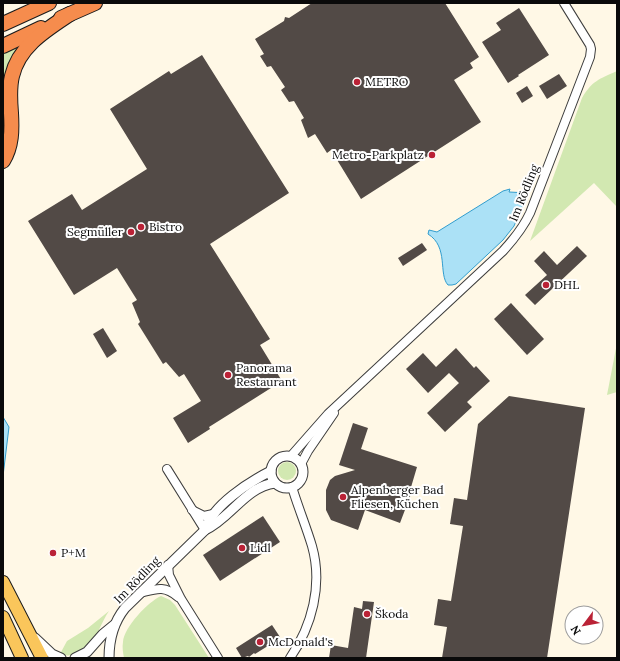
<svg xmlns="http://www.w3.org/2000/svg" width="620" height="661" font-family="Lora,serif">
<rect width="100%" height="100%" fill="#fff8e6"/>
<!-- green -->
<g fill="#d2e8b1">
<path d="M23,43L4,111L3,109V52Z"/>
<path d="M617,71V207L594,183L530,241L582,98C592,81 599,79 617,71Z"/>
<path d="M617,343V392L607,395Z"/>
<circle cx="287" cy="471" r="9"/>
<path d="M161,596L170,600L175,605L209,658H124C123,653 122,647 123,642C124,627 148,602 161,596Z"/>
<path d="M109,611C102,621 96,639 90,645C82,653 70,658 60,654L67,641L88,628Z"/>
</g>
<!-- water -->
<g fill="#abe1f6" stroke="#319dce">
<path d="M510,189L509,192L528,193L514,226L503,240L456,284L452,285H448C438,274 449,247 428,234L429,230L437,232L503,191Z"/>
<path d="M3,417L9,427L3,476Z"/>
</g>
<!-- building -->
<g fill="#524a46">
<path d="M312,3H445L479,57L470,63L473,68L454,80L481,122L361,199L331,150L327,153L315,134L308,138L301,120L304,118L294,101L289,102L281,90L285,87L271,66L267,67L260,56L264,54L255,39L284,21L285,17L289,18Z"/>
<path d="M519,8L549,55L518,75L519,76L508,83L482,42L501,30L496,23Z"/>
<path d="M202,55L289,193L210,244L270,339L260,345L282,381L209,427L210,429L188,443L173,418L201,401L184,374L179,377L166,362L163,364L138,324L140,322L132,303L137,300L117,268L74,295L28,221L72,194L82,210L147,169L110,109L169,71L171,74Z"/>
<path d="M559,74L567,86L547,99L539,86Z"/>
<path d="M527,86L533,96L522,103L516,93Z"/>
<path d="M422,243L427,250L403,266L398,258Z"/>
<path d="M577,246L587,256L535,305L525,295L547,275L534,261L544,251L557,265Z"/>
<path d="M511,303L544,339L527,355L494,319Z"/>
<path d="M103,328L117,351L107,358L93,334Z"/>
<path d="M456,348L474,368L476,366L490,381L467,402L472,407L445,432L427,413L459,383L449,373L428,393L406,369L423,353L436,367Z"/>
<path d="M509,396L585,408L547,658H442L447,627L434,625L438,599L451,601L463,526L450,524L454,498L467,500L478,424Z"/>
<path d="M353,423L368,428L361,449L417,467L409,494H411L400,523L365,510L358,530L331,520L326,510V490L330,480L335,476L355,470L339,465Z"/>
<path d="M263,516L280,542L220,581L203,555Z"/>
<path d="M363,601L374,602L366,658H329L331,645L348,648L354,607L362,609Z"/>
<path d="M272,625L280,637L278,638L279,639L255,654L254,653L249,657L248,656L242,658L236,648Z"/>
</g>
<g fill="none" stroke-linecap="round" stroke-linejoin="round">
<!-- minor casing -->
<g stroke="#3d3d3d" stroke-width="10">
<g id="minor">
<path d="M291,456L328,414L503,251C514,239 523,228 530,213L590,57L591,49L590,45L564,3"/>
<path d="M301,464L308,451L334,413"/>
<path d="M167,469L205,530"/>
<path d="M192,510L204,516L213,514"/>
<path d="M168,565L169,575L181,599L218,658"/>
<path d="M140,593C156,589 164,585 178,597"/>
<path d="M290,658C312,626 323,585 312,546C306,526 298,507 292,487"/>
</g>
</g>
<!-- tertiary casing -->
<g stroke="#3d3d3d" stroke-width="11">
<g id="tertiary">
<circle cx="287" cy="472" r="16"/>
<path d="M205,530C212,506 249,482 271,471"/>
<path d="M35,638L52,654L61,658"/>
<path d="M75,658L87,652L103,634L114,625"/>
<path d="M109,658C109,639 113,623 125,608L205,530C231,518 245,487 275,483"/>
</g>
</g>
<!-- primary casing -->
<g stroke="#1b1b1b" stroke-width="14">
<g id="primary">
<path d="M3,582L42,658"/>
<path d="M3,617L22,658"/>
</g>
</g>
<!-- motorway casing -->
<g stroke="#1b1b1b" stroke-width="16">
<g id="motorway">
<path d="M61,18L95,3"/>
<path d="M3,24L49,3"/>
<path d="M3,46L41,28"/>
<path d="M3,161C12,146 12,130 11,113C10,101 9,88 12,76C19,46 46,30 70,14"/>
</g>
</g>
<!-- minor -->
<use href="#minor" stroke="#fff" stroke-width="8"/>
<!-- tertiary -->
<use href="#tertiary" stroke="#fff" stroke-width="9"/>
<!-- primary -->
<use href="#primary" stroke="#fac65b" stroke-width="12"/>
<!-- motorway -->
<use href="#motorway" stroke="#f68c4d" stroke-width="14"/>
</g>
<!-- markers -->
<g fill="#ba2236" stroke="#fff" stroke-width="1.5">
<circle cx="357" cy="82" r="4"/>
<circle cx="432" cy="155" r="4"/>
<circle cx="141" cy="227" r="4"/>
<circle cx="131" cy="232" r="4"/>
<circle cx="546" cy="285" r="4"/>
<circle cx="228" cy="375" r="4"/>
<circle cx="343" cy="497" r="4"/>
<circle cx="242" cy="548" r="4"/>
<circle cx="53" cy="553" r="4"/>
<circle cx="367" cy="614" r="4"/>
<circle cx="260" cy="642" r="4"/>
</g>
<g text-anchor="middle" stroke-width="4" stroke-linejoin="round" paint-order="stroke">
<!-- poi labels -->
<g font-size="12" fill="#0a0a0a" stroke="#fff" text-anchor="start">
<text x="365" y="86">METRO</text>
<text x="424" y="159" text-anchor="end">Metro-Parkplatz</text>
<text x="149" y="231">Bistro</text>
<text x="123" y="236" text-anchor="end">Segmüller</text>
<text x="554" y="289">DHL</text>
<text x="236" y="372">Panorama<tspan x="236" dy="14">Restaurant</tspan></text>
<text x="351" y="494">Alpenberger Bad<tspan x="351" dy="14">Fliesen, Küchen</tspan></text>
<text x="250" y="552">Lidl</text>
<text x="61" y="557">P+M</text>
<text x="375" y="618">Škoda</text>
<text x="268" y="646">McDonald's</text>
</g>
<!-- street labels -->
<g font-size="12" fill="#0a0a0a" stroke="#fff">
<text transform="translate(524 193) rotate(-68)" y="4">Im Rödling</text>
<text transform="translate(137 580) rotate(-46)" y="4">Im Rödling</text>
</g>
</g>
<!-- border -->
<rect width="620" height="661" fill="none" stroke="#0a0a0a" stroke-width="8"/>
<!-- north arrow -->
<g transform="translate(584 625) rotate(238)"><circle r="19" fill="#ffffff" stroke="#9d9d9d"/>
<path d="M0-3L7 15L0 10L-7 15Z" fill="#ba2236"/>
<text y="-6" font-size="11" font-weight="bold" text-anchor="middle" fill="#0a0a0a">N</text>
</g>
</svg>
